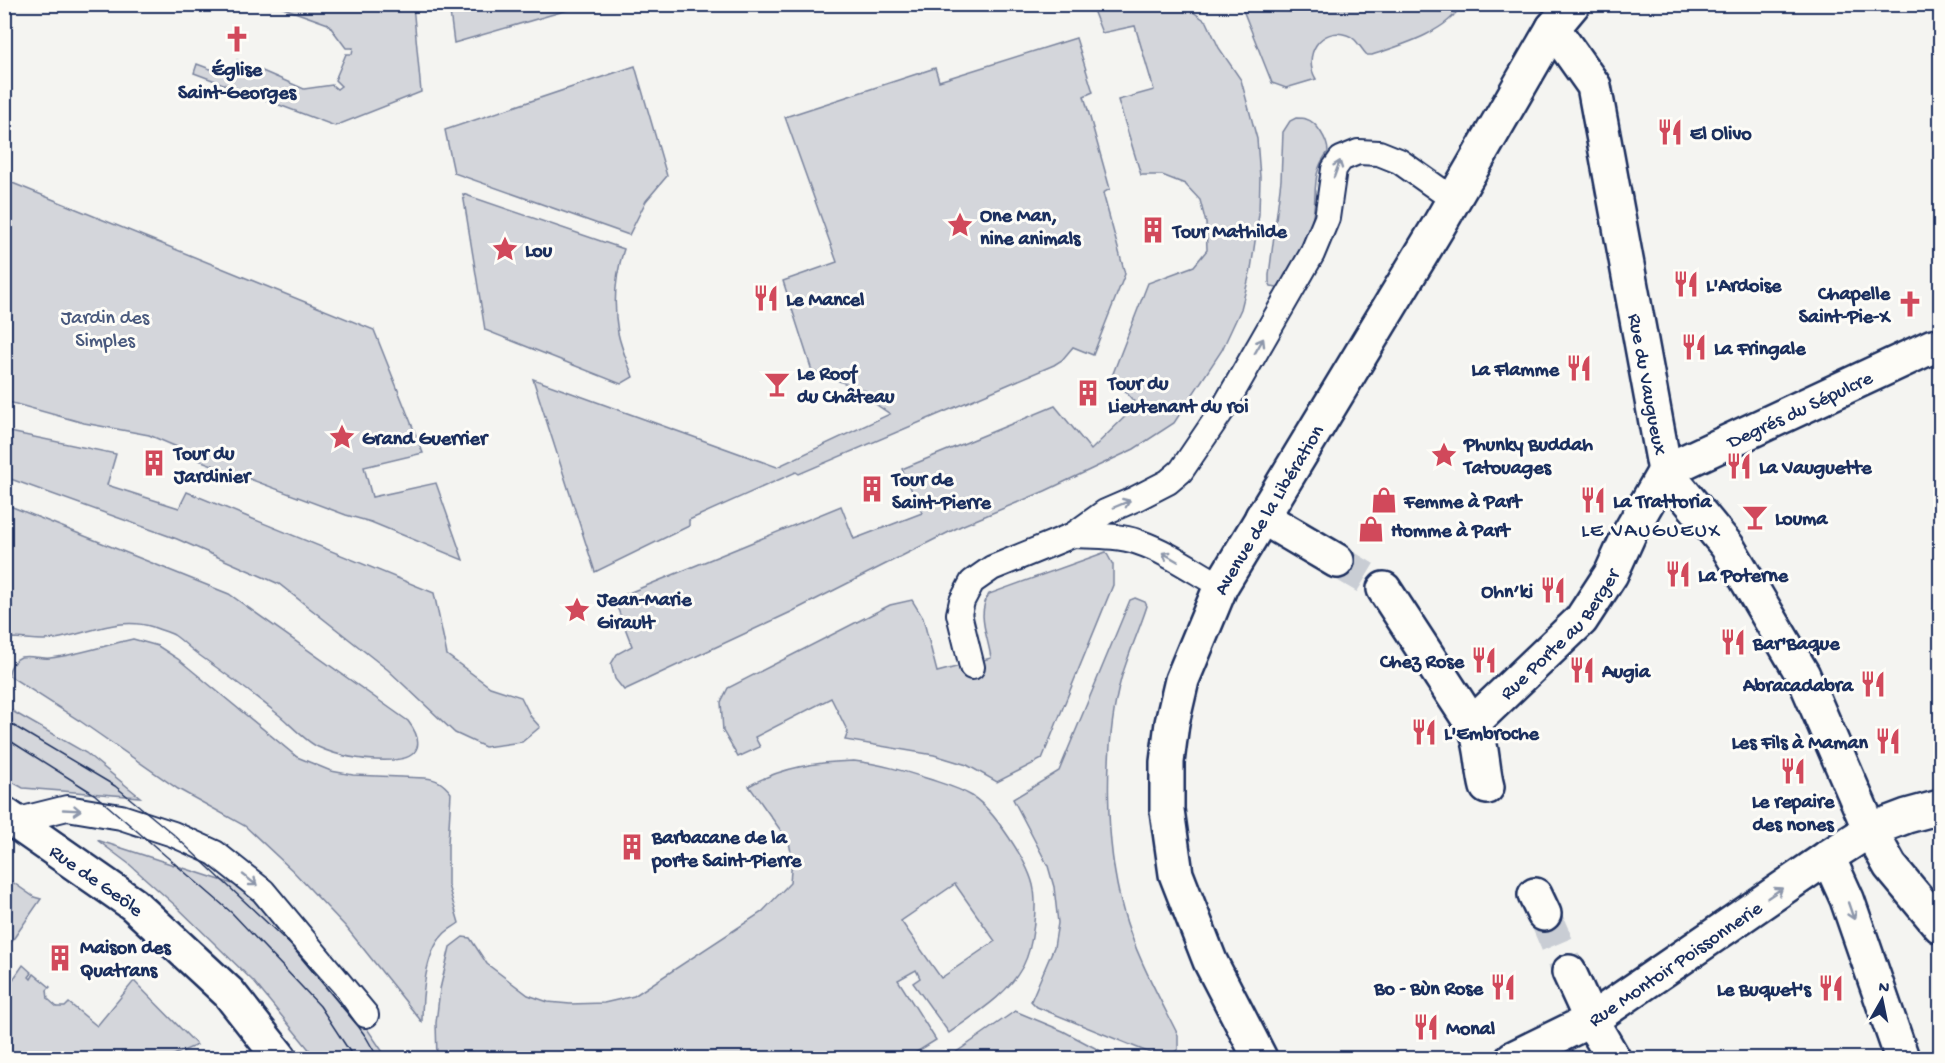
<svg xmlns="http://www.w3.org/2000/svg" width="1945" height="1063" font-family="'Gochi Hand',sans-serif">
<rect width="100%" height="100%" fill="#f4f4f1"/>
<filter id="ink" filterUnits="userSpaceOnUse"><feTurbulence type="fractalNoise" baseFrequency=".0167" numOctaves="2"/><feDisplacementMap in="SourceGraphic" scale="12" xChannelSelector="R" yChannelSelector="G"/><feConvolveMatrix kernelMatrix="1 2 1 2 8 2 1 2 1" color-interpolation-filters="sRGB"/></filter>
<g filter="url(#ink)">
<!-- green -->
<g fill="#d4d6db" stroke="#78829c" stroke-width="1.5" fill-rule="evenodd">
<path d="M449,4H585V5L454,43Z"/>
<path d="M275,5H413L421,92L335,126L194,73L197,64L229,76L237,60L304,89L332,85L337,89L341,86L335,80L346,54H352L353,48H346L328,24Z"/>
<path d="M1091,5H1186L1189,9L1207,22L1219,48L1241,80L1257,139L1260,177L1259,214L1251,269L1241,309L1222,350L1174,423L1134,449L1045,491L961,526L791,612L624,690L615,679L611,664L617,654L632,646L614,599L841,506L854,539L922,513L902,469L1055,406L1091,450L1137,405L1112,376L1148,283L1194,266L1207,250L1206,223L1200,200L1185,184L1162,175H1141L1118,100L1154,90L1135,26L1102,33Z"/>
<path d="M1241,5H1461C1448,32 1399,46 1372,55H1367C1360,48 1357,38 1347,35C1320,26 1302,56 1316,79L1286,88L1272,83Z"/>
<path d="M1076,38L1093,92L1084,96L1110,189L1103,193L1125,274L1093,355L1073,347L1062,360L1054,365L799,474L796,472L689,520V526L595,572L533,379L777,467L890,414L871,401L866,391L812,371L783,281L837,262L785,117L935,68L939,81Z"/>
<path d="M635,66L667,176L646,201L629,235L454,173L445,130Z"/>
<path d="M1296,118C1298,118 1304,118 1306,119C1317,122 1328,141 1328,152C1308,176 1320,201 1310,228C1304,247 1293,265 1284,283L1277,287L1271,286L1269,282V275L1281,180L1283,132L1290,121Z"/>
<path d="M5,180L374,330L423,453L364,467L372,497L436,483L463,560L371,522L346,515L183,454L184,450L149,435L84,423L5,401Z"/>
<path d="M463,194L624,249C615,276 613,304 618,333C621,348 628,363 633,377L621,384L485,330Z"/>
<path d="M5,431L116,454L107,485L179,508L187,492L434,593L447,655L490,687L521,697L531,717L540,727L522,742L485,747L455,733L388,670L279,584L177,539L5,477Z"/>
<path d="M5,504L229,594L408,721C424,742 421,758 393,760C366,761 342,758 318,747C305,741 290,724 279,715C253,694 226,674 199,655C190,649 183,641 174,635C168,632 160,630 153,627C119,616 88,634 55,639C41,642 25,638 10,638L5,640Z"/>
<path d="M1106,552L1113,565V585L1042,759L997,782L967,765L934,755L845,740L848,732L831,698L755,737L760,747L738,757L723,731L721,702L728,688L890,605L912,600L923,618L937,672L991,658C988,636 976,614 989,594Z"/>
<path d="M1135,598L1145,602L1147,606C1139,631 1128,655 1121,679C1103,745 1105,845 1123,910C1135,954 1158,995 1178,1035V1049L1170,1056L1155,1055L1037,1007L1031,1001L1054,947L1058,923L1054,887L1048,866L1013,799L1059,771L1130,600Z"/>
<path d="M133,639L158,646L178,659L297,757L331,771L353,775L425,778C437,779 443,783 451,793L448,844V885L459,923C454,927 447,930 443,935C425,953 422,997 422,1022L346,927L293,871L245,826L178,789L80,721L8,675C10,667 13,660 21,657C31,655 40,659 50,658C78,655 106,645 133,639Z"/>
<path d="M5,707L86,753L140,797L23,788L5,778Z"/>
<path d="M854,761C881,764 904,771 929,779C944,784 959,788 972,796C994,810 1027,861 1033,885C1038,906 1033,947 1023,966C1007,996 975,1014 949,1033L913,983L920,978L916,970L898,980L936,1040L907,1058H437L436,1023L440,989L450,947L463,937L470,938L487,964L528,995L548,1002L570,1004L604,1003L634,996L762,912L790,883L792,858L789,842L749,786C781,767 818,762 854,761ZM955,884L995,941L941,978L901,921Z"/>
<path d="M97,840L248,889L353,1008L387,1058H316L254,982L176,906L129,864Z"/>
<path d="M5,877L34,897L41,899L5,951Z"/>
<path d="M23,965L32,973L29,977L31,979L34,974L50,987L47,990L48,999L57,1007H65L69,1003L97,1026L134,981L197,1045L167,1058H5V991Z"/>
<path d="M1015,1011L1063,1031L1114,1058H948Z"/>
</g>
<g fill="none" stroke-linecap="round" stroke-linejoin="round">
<!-- pedestrian-tunnel -->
<path stroke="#c9cdd4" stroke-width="33" stroke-dasharray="33 16" stroke-linecap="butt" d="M1337,561L1384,589"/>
<!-- minor-tunnel -->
<path stroke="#c9cdd4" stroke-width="33" stroke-dasharray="33 16" stroke-linecap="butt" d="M1544,914L1569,972"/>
<!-- service casing -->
<g stroke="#1b2f5e" stroke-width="28">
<g id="service">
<path d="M1073,535C1094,536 1118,535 1138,542C1168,552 1194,571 1221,586"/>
<path d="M972,667L959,614L962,601L972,582L992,568L1073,535L1105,512L1135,499L1168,482L1181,471L1223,409L1312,254L1327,218L1334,169L1341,159L1358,152L1379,153L1399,161L1454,200"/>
<path d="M15,821L67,808L121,817L173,834L215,853L263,891L366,1015"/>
</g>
</g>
<!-- pedestrian casing -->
<g stroke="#1b2f5e" stroke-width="38">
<g id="pedestrian">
<path id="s1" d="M1553,28L1594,86L1665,471L1727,546L1803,675L1870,830"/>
<path id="s2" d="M1665,471L1933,346"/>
<path d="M1262,517L1337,561"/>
<path d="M1384,589L1476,730C1483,749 1482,768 1487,787"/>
<path id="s3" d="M1472,724L1581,620L1611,574L1630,532L1665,471"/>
</g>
</g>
<!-- minor casing -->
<g stroke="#1b2f5e" stroke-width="38">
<g id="minor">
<path d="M1870,830L1890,866L1940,926"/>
<path d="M1828,857L1847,899L1902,1058"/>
<path d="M1535,895L1544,914"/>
<path d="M1569,972L1591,1020L1613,1058"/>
</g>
</g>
<!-- tertiary casing -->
<g stroke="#1b2f5e" stroke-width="38">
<g id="tertiary">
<path id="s4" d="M1513,1058L1591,1020L1828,857L1870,830L1907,816L1940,807"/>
</g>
</g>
<!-- secondary casing -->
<g stroke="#1b2f5e" stroke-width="38">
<g id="secondary">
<path id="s5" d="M4,814L133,904L229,993L280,1058"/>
<path id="s6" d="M1260,1058L1210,961L1176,874L1167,810V762L1172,723L1182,680L1221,586L1439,225L1553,28L1573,4"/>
</g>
</g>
<!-- service -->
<use href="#service" stroke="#fdfcf7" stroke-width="24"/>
<!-- pedestrian -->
<use href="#pedestrian" stroke="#fdfcf7" stroke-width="33"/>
<!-- minor -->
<use href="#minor" stroke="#fdfcf7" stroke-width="33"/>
<!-- tertiary -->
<use href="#tertiary" stroke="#fdfcf7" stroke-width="33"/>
<!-- secondary -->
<use href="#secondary" stroke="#fdfcf7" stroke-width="33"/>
<!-- tram -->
<g stroke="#1b2f5e" stroke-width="1.5">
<path d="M4,720L115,786L173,834L295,949L335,994L366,1037L378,1058"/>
<path d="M4,737L94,794L232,913L320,1006L354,1058"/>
</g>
</g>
<!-- one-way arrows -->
<defs><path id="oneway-shaft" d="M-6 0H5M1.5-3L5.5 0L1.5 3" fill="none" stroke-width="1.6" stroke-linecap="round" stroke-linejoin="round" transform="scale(1.5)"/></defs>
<g stroke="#8c96aa">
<use href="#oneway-shaft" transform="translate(1337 169) rotate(-70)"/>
<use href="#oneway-shaft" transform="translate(1259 346) rotate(-60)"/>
<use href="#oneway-shaft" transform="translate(1122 504) rotate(-23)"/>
<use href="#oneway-shaft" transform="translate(1170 557) rotate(-150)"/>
<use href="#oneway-shaft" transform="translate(72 810) rotate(3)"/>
<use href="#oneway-shaft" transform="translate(250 880) rotate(38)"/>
<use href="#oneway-shaft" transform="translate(1775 893) rotate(-34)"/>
<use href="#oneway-shaft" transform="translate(1851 911) rotate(71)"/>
</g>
</g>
<!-- icons -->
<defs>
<g id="church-bare" transform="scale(2.07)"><path d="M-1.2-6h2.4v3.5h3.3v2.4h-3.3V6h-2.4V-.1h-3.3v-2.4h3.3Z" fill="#d1495b" stroke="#fdfcf7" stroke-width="2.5" paint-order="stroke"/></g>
<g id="restaurant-bare" transform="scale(2.07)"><path d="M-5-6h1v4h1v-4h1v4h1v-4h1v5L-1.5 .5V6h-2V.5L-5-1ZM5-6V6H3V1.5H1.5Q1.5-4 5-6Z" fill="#d1495b" stroke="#fdfcf7" stroke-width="2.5" paint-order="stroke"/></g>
<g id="sight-bare" transform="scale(2.07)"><path d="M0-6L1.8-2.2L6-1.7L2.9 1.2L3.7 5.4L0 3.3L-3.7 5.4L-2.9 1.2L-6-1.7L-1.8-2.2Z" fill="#d1495b" stroke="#fdfcf7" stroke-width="2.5" paint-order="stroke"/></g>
<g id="building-bare" transform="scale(2.07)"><path d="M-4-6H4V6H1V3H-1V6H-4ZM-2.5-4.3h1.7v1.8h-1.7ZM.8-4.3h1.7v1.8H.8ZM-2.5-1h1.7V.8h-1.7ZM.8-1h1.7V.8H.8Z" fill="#d1495b" stroke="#fdfcf7" stroke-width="2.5" paint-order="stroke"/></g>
<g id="bar-bare" transform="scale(2.07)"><path d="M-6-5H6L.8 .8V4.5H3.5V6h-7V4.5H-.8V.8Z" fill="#d1495b" stroke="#fdfcf7" stroke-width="2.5" paint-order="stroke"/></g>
<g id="shop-bare" transform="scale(2.07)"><path d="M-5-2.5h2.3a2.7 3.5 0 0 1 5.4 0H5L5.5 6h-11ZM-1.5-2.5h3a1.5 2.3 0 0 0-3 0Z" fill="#d1495b" stroke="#fdfcf7" stroke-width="2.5" paint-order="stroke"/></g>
</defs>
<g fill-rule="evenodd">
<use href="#church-bare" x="237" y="39"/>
<use href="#restaurant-bare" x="1670" y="132"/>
<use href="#sight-bare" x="960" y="225"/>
<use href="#building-bare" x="1153" y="230"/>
<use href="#sight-bare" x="505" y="249"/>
<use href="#restaurant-bare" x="1686" y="284"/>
<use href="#restaurant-bare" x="766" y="298"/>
<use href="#church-bare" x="1910" y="304"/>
<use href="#restaurant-bare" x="1694" y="347"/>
<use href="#restaurant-bare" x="1579" y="368"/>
<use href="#bar-bare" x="777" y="384"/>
<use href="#building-bare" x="1088" y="393"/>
<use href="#sight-bare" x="342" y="437"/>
<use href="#sight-bare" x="1444" y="455"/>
<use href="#building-bare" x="154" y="463"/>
<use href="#restaurant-bare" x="1739" y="466"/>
<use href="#building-bare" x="872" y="489"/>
<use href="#shop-bare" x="1384" y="500"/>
<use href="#restaurant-bare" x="1593" y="500"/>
<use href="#bar-bare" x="1755" y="517"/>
<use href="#shop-bare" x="1371" y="529"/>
<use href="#restaurant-bare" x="1678" y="574"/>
<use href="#restaurant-bare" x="1553" y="590"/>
<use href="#sight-bare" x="577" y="610"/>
<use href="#restaurant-bare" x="1733" y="642"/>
<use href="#restaurant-bare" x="1484" y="660"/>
<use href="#restaurant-bare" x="1582" y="670"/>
<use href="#restaurant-bare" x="1873" y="684"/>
<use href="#restaurant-bare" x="1424" y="732"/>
<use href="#restaurant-bare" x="1888" y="741"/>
<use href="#restaurant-bare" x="1793" y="771"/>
<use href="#building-bare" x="632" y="847"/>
<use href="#building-bare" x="60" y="958"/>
<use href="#restaurant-bare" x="1503" y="987"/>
<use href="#restaurant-bare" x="1831" y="988"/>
<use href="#restaurant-bare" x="1426" y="1027"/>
</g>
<g text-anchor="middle" stroke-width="6" stroke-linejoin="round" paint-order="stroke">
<!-- poi labels -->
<g font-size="20" font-weight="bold" fill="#1b2f5e" stroke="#fdfcf7" text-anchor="start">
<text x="237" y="75" text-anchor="middle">Église<tspan x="237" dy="23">Saint-Georges</tspan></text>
<text x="1690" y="139">El Olivo</text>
<text x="980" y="221">One Man,<tspan x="980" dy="23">nine animals</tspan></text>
<text x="1173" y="237">Tour Mathilde</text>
<text x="525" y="256">Lou</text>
<text x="1706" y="291">L'Ardoise</text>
<text x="1890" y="299" text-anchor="end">Chapelle<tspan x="1890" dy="23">Saint-Pie-X</tspan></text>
<text x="786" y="305">Le Mancel</text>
<text x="1714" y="354">La Fringale</text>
<text x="1559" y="375" text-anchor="end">La Flamme</text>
<text x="797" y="379">Le Roof<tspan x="797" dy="23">du Château</tspan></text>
<text x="1108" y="389">Tour du<tspan x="1108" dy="23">Lieutenant du roi</tspan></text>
<text x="362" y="444">Grand Guerrier</text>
<text x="1464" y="450">Phunky Buddah<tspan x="1464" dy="23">Tatouages</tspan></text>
<text x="174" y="459">Tour du<tspan x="174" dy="23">Jardinier</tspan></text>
<text x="1759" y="473">La Vauguette</text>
<text x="892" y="485">Tour de<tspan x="892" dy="23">Saint-Pierre</tspan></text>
<text x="1404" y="507">Femme à Part</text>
<text x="1613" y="507">La Trattoria</text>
<text x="1775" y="524">Louma</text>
<text x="1391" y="536">Homme à Part</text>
<text x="1698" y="581">La Poterne</text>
<text x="1533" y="597" text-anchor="end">Ohn’ki</text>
<text x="597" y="605">Jean-Marie<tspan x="597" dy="23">Girault</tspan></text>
<text x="1753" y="649">Bar'Baque</text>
<text x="1464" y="667" text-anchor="end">Chez Rose</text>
<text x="1602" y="677">Augia</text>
<text x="1853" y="691" text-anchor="end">Abracadabra</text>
<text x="1444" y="739">L'Embroche</text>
<text x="1868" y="748" text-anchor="end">Les Fils à Maman</text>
<text x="1793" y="807" text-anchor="middle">Le repaire<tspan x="1793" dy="23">des nones</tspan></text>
<text x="652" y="843">Barbacane de la<tspan x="652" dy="23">porte Saint-Pierre</tspan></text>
<text x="80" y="953">Maison des<tspan x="80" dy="23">Quatrans</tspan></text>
<text x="1483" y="994" text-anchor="end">Bo - Bùn Rose</text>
<text x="1811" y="995" text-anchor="end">Le Buquet's</text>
<text x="1446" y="1034">Monal</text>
</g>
<!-- park labels -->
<g font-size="20" fill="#49597d" stroke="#fdfcf7">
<text x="105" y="323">Jardin des<tspan x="105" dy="23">Simples</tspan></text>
</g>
<!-- street labels -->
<g font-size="20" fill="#1b2f5e" stroke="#fdfcf7">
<text dy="7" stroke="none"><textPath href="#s1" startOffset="374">Rue du Vaugueux</textPath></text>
<text dy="7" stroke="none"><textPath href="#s2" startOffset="148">Degrés du Sépulcre</textPath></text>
<text dy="7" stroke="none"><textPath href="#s6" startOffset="590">Avenue de la Libération</textPath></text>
<text dy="7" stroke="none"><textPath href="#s3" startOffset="126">Rue Porte au Berger</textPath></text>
<text dy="7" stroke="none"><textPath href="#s5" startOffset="114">Rue de Geôle</textPath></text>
<text dy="7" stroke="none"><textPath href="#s4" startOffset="188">Rue Montoir Poissonnerie</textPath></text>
</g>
<!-- neighbourhood labels -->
<g font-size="21" letter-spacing="1.5" fill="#1b2f5e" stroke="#fdfcf7">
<text x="1651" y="536">LE VAUGUEUX</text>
</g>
</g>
<!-- margin -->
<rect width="1945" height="1063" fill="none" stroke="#fdfcf7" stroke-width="24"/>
<rect x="12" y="12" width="1921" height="1039" fill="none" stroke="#1b2f5e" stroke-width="2" filter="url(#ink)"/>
<!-- north arrow -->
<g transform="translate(1882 1000) rotate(9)" stroke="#fdfcf7" stroke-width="4.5" paint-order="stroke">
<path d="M0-4.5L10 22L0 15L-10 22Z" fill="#1b2f5e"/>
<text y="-9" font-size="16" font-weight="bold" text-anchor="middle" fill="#1b2f5e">N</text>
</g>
</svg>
